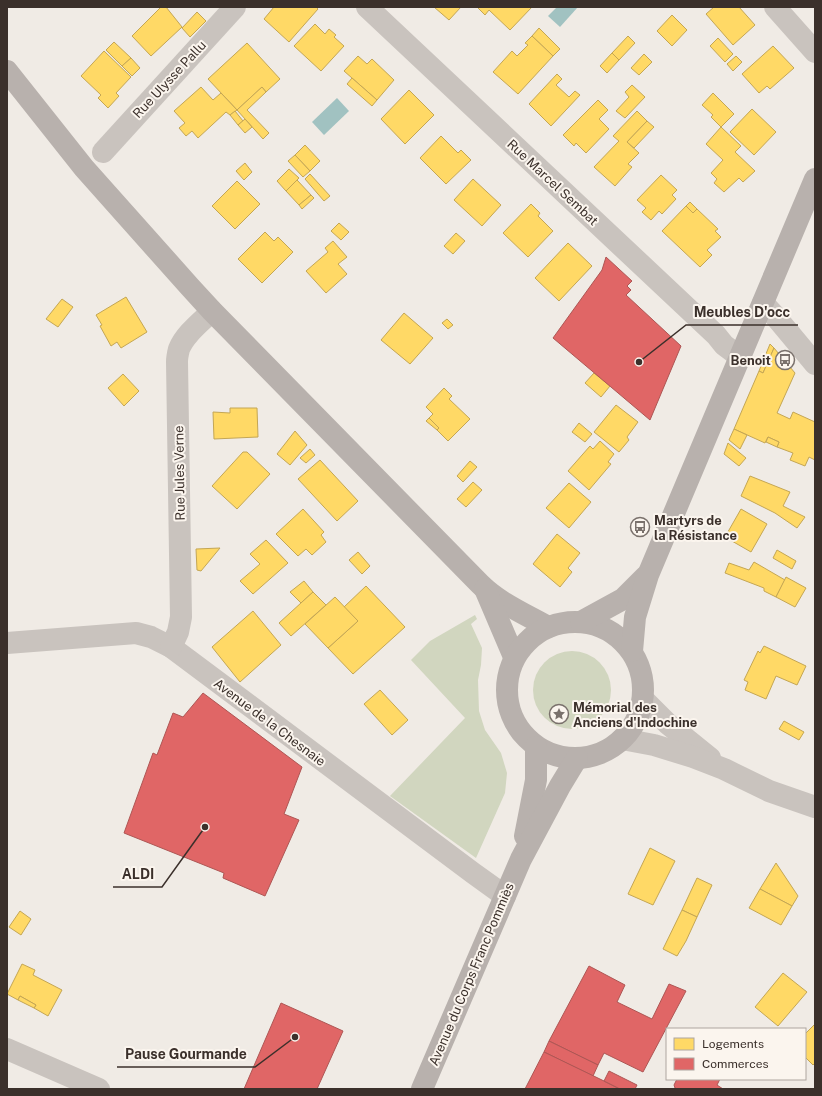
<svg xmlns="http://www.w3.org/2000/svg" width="822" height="1096" font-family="'Public Sans',sans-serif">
<rect width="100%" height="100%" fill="#f0ebe5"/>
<!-- green -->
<g fill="#d1d6bf">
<path d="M475,615L477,619L471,624L482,648L481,665L478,680L479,711L485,730L501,753L507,773L505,793L476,858L390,796L465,718L411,660L430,641Z"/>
<circle cx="572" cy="690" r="39"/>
</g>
<!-- water -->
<g fill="#a1c2c1">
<path d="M557,7H578L560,27L548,16Z"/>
<path d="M337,98L349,111L324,135L312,122Z"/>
</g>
<!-- homes -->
<g fill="#ffd966" stroke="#c4a654">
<path d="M161,7H166L182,27L151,56L132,36Z"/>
<path d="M274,7H316L318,9L289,42L264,19Z"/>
<path d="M434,7H461L449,20Z"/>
<path d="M477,7H532L510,30L489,10L485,15Z"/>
<path d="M714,7H739L755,25L733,45L706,14Z"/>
<path d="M197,12L206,21L190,37L182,28Z"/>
<path d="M672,15L687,30L672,46L657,31Z"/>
<path d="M315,24L325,34L329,29L336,35L334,37L344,46L321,71L294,46Z"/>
<path d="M539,28L560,49L553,56L532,36Z"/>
<path d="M532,36L553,56L518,94L493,72L512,51L517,56L528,45L525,43Z"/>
<path d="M628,36L635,43L619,60L612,53Z"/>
<path d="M718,38L733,54L725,62L710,46Z"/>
<path d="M114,42L131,58L122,66L106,50Z"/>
<path d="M247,43L280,79L266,92L262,87L237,110L208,79Z"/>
<path d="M773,46L794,68L770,89L767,86L759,93L742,74Z"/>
<path d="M104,51L131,77L116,93L119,96L108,108L98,98L101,95L81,76Z"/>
<path d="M612,53L619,60L607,73L600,66Z"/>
<path d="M644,54L652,62L639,75L631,68Z"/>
<path d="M358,56L367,64L372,59L394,80L377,100L344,71Z"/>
<path d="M736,56L742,62L733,71L727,64Z"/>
<path d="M131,58L140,68L132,76L122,66Z"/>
<path d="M557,74L562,79L556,85L569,97L575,91L580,95L551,126L529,104Z"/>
<path d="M352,78L377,100L372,106L347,84Z"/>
<path d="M632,85L645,97L625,118L616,111L629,97L625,92Z"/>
<path d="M201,87L213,100L221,93L237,110L230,115L226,112L198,138L192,131L186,136L179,128L185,123L174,111Z"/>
<path d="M262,87L266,92L247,110L269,133L263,139L237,110Z"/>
<path d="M409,90L434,115L405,144L381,119Z"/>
<path d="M713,93L734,114L721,127L711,117L713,115L702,105Z"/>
<path d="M598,100L608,110L599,119L609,129L586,153L576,143L574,146L563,135Z"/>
<path d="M752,109L776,132L754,155L730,132Z"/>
<path d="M235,111L243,121L238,125L230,115Z"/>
<path d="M637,111L647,121L627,142L639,153L628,164L632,167L615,186L594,167L619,141L613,136Z"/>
<path d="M245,119L252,127L245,133L238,125Z"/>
<path d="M647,121L654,127L634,148L627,142Z"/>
<path d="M721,127L741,146L735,152L755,171L743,182L739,178L724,192L714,183L717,179L711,173L723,160L706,144Z"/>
<path d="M441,136L458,153L461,150L471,160L446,184L420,158Z"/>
<path d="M305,145L320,161L310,171L295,155Z"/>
<path d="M295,155L310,171L303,177L288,161Z"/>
<path d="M245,163L252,172L244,180L236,171Z"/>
<path d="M289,169L299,178L286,191L277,181Z"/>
<path d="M310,174L330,196L324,201L305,179Z"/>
<path d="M661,175L677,190L672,195L676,199L662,214L659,211L651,220L642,212L646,208L637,200Z"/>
<path d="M473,179L501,205L482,226L454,200Z"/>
<path d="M297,180L311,195L299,205L286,191Z"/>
<path d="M237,181L260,204L235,229L212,206Z"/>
<path d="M311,195L314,198L302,209L299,205Z"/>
<path d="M690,202L697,209L693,213L686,206Z"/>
<path d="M531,204L540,213L538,216L553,231L528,257L503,233Z"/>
<path d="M686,206L693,213L697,209L718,229L715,231L721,237L707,250L712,255L700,267L662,231Z"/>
<path d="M339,223L349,232L341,240L331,231Z"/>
<path d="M265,232L274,241L278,237L293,252L262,283L238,259Z"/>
<path d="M456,233L465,241L453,254L444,246Z"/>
<path d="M333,241L347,257L338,264L347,274L326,293L306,271L328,252L325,248Z"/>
<path d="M568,243L592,266L559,301L535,278Z"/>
<path d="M126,297L147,332L121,348L117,342L111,346L100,326L102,325L96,315Z"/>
<path d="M62,299L73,307L58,327L46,319Z"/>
<path d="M404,313L433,338L410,364L381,340Z"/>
<path d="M447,319L453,325L448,329L442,323Z"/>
<path d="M770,344L774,348L763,373L759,371Z"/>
<path d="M774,348L795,373L777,413L790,419L793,412L815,422V460L809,457L805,466L790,460L793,453L777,447L779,442L768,437L765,443L734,429L759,371L763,373Z"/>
<path d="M594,373L610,386L601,397L585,383Z"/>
<path d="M123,374L139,391L124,406L108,388Z"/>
<path d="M444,388L452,396L449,399L470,419L448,441L437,430L439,428L429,418L433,414L426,407Z"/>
<path d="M616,405L638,422L627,437L629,440L619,452L594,432Z"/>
<path d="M230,408H257L258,437L214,439L213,412L230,413Z"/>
<path d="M429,418L439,428L437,430L426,421Z"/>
<path d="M579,423L592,434L585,442L572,432Z"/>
<path d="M734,429L747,435L740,449L729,440Z"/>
<path d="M295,431L307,445L290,465L277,454Z"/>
<path d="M768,437L779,442L777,447L766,442Z"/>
<path d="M600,441L614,454L608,462L611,464L589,490L568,471L590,446L593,449Z"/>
<path d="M728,443L746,458L739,466L724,454Z"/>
<path d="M310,449L315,455L306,463L300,458Z"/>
<path d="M243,452H247L270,474L237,509L212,486Z"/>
<path d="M320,460L358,501L337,521L298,479Z"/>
<path d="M470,461L477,467L463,482L457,476Z"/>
<path d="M750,476L790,492L783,506L805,517L797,528L775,513L741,496Z"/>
<path d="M473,482L482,490L466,507L457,499Z"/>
<path d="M569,483L591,502L569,528L546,508Z"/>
<path d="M303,509L324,532L321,535L326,542L312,555L306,549L298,556L276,534Z"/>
<path d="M741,509L767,524L751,552L725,537Z"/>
<path d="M557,534L580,553L568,568L572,572L560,587L533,564Z"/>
<path d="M266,540L288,563L253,594L240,581L260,564L250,554Z"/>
<path d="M220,548L201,571L197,570L196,549Z"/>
<path d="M777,550L796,561L792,569L773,558Z"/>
<path d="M358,552L370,566L362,574L349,560Z"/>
<path d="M754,562L785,580L776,597L764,591V588L725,573L729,563L749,570Z"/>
<path d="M786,577L806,588L795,607L776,597Z"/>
<path d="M304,581L313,592L301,603L290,592Z"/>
<path d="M366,586L405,627L353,674L328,648L358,621L344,607Z"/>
<path d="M313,592L326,605L291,636L279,623Z"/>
<path d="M335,597L358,621L328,648L305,624Z"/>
<path d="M253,611L281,645L240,682L212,647Z"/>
<path d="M764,646L806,666L797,685L776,676L766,699L745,690L748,682L744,680L758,651L760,653Z"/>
<path d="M380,690L408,720L392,735L364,704Z"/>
<path d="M784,721L804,732L799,740L779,729Z"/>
<path d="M650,848L675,861L653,905L628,894Z"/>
<path d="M776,863L798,896L792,906L760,889Z"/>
<path d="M697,878L712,885L697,917L682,910Z"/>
<path d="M760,889L792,906L781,925L749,908Z"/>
<path d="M682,910L697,917L686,941L677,956L663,949Z"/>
<path d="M20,911L31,919L21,935L9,927Z"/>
<path d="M22,964L35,970L33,975L62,990L48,1016L34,1008L36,1005L20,996L18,1000L7,994Z"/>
<path d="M783,973L807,992L778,1026L755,1007Z"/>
<path d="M20,996L36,1005L34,1008L18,1000Z"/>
<path d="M815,1024V1063L813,1065L805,1057V1034Z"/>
</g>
<!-- shops -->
<g fill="#e06666" stroke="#ae5654">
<path d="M606,257L632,281L627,286L631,290L626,295L681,346L650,420L553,338L602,270Z"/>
<path d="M203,693L302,767L284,814L299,820L265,896L223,878L224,873L124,833L153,753L157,755L173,713L183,717Z"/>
<path d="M589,966L625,985L617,1002L652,1019L669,984L686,991L643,1072L604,1053L598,1065L549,1041Z"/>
<path d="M281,1003L343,1031L317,1089H244Z"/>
<path d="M549,1041L598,1065L593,1076L544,1052Z"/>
<path d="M544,1052L604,1081L620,1089H525Z"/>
<path d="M609,1071L637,1085L635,1089H620L604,1081Z"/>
<path d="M677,1079H720L717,1085L723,1089H677L675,1088L674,1085Z"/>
</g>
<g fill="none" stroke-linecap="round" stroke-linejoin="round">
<!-- minor -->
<g stroke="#c9c3be" stroke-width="22">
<path d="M367,7L716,335L724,345L740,357"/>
<path d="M775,7L815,52"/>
<path d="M103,152L235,7"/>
<path d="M763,303L775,316L815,364"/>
<path d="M7,643L136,633L151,637L171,647L473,873L505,896"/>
<path d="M171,647L178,632L181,617L177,362C177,358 178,353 179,349C185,334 201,322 212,311"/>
<path d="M643,699L668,724L710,758"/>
<path d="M622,739L654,745L693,757L724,769L769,791L815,807"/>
<path d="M7,1049L99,1089"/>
</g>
<!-- major -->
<g stroke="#b8b1ad" stroke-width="22">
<path d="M7,71L84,168L190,287L212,311L480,584C499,603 525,614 548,627"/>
<path d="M485,589L514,657"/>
<circle cx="575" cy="690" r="68"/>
<path d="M581,622L623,599L645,577"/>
<path d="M632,651L635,617L648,575L815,179"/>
<path d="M525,836L536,780V747"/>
<path d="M422,1089L521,859L560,786L577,758"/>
</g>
</g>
<!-- icons -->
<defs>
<g id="bus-ring" transform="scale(1)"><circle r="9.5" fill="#fbf5ee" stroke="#7a716c" stroke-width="1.5"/><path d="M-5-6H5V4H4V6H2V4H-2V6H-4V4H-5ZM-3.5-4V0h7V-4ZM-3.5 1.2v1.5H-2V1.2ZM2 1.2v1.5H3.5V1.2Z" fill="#7a716c"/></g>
<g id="sight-ring" transform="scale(1)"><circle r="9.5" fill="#fbf5ee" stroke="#7a716c" stroke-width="1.5"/><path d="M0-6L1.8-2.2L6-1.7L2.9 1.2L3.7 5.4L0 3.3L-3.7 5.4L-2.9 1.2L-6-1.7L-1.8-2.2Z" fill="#7a716c"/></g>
</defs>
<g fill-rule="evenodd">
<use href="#bus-ring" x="785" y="360"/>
<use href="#bus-ring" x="640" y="527"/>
<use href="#sight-ring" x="559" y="714"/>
</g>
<g text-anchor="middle" stroke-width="4" stroke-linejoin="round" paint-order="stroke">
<!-- street labels -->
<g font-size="13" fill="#3b302b" stroke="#fbf5ee">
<text transform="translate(169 79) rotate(-47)" y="5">Rue Ulysse Pallu</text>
<text transform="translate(553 182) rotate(43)" y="5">Rue Marcel Sembat</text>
<text transform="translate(179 473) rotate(-91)" y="5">Rue Jules Verne</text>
<text transform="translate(270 722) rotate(37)" y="5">Avenue de la Chesnaie</text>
<text transform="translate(471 974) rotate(-67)" y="5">Avenue du Corps Franc Pommiès</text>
</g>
<!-- poi labels -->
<g font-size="13" font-weight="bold" fill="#3b302b" stroke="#fbf5ee" text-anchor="start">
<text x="771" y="365" text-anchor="end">Benoit</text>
<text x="654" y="525">Martyrs de<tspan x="654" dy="15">la Résistance</tspan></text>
<text x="573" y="712">Mémorial des<tspan x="573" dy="15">Anciens d'Indochine</tspan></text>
</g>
</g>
<!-- callouts -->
<path fill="none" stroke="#3b302b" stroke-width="1.5" d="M639 362L686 325H798M205 827L162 887H113M295 1037L255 1067H117"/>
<g fill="#3b302b" stroke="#fbf5ee" stroke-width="1.5">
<circle cx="639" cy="362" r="4"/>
<circle cx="205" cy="827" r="4"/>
<circle cx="295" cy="1037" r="4"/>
</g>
<g font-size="14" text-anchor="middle" font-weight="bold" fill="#3b302b" stroke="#fbf5ee" stroke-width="4" stroke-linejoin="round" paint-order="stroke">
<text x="742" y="317">Meubles D'occ</text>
<text x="138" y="879">ALDI</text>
<text x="186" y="1059">Pause Gourmande</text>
</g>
<!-- border -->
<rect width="822" height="1096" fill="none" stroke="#3b302b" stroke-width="16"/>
<!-- legend -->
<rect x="666" y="1028" width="140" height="52" fill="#fbf5ee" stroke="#aea6a0"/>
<rect x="674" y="1038" width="20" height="12" fill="#ffd966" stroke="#aea6a0"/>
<text x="702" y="1048" font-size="12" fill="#3b302b">Logements</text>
<rect x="674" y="1058" width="20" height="12" fill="#e06666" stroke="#aea6a0"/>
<text x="702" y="1068" font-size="12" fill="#3b302b">Commerces</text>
</svg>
